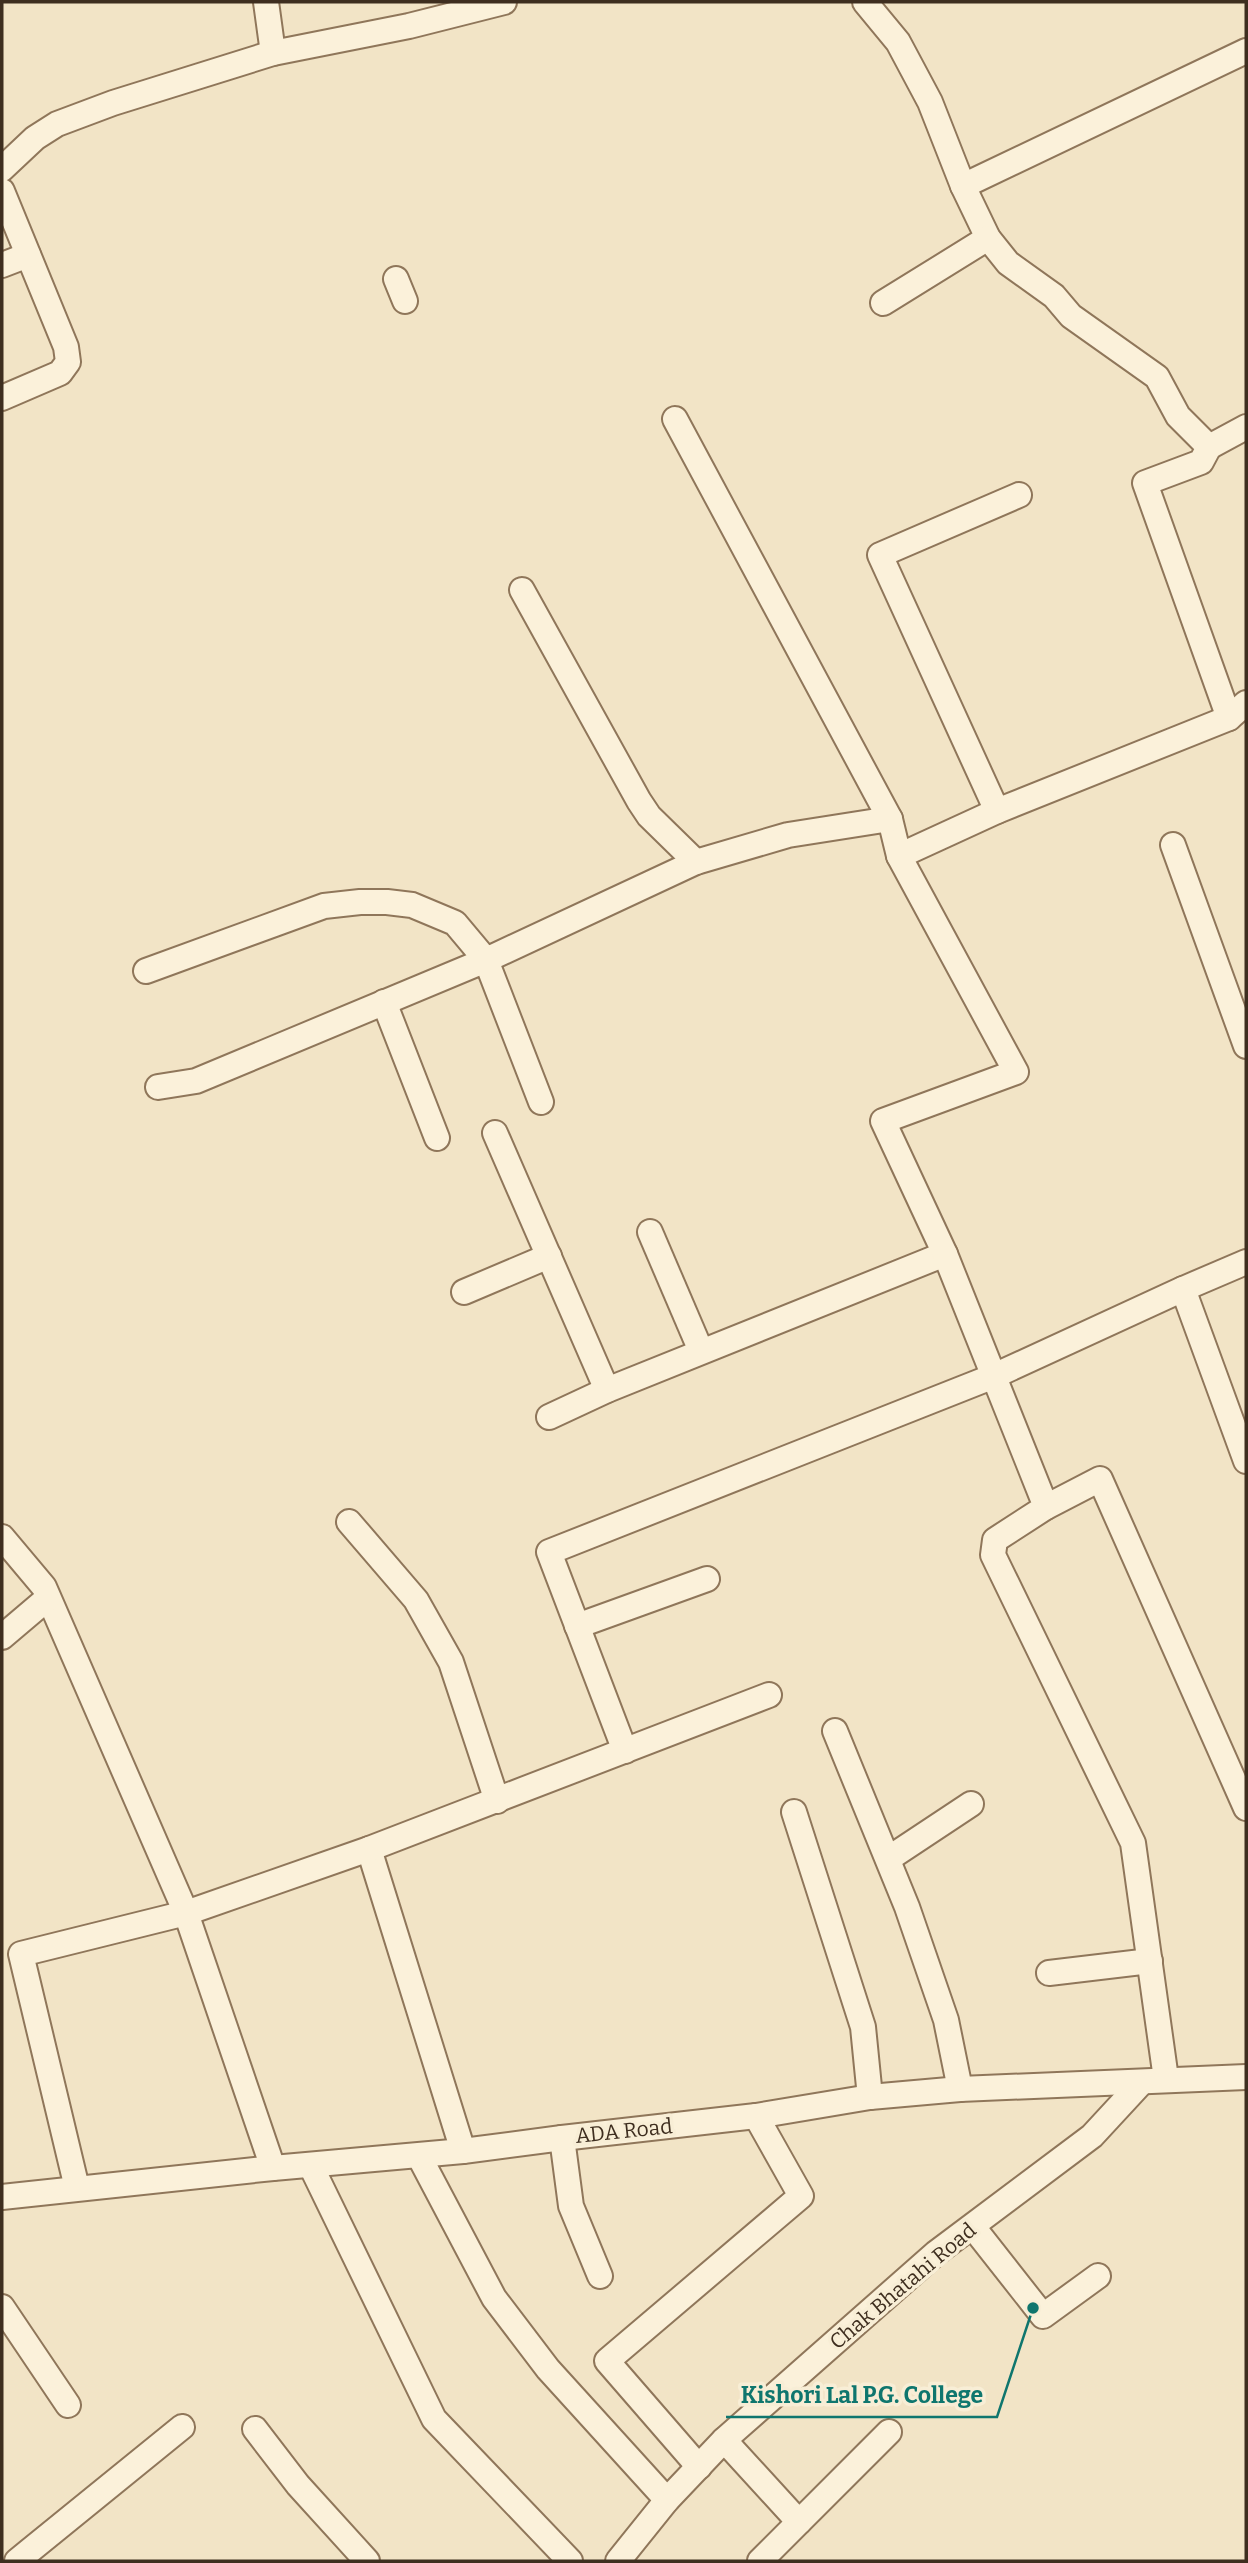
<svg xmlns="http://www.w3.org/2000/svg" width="1248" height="2563" font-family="Bitter,serif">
<rect width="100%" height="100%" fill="#f2e4c6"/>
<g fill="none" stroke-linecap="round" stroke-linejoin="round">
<!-- minor casing -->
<g stroke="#8f765a" stroke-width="28">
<g id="minor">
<path d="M266,2L273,53"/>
<path d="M865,2L898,42L930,102L963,186L988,238L1008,263L1054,296L1071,316L1157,377L1178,416L1209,447L1201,462L1145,483L1229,718"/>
<path d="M2,169L35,138L57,124L113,103L273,53L409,26L504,2"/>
<path d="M963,186L1246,51"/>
<path d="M2,191L66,347L68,362L60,373L2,398"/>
<path d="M2,265L28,255"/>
<path d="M396,279L405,301"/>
<path d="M883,303L988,238"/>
<path d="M675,419L890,819L899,856"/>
<path d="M1209,447L1246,427"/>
<path d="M522,590L639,801L649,816L696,862"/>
<path d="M997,811L880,555L1019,495"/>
<path d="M1173,845L1246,1046"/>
<path d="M146,971L324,906L360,902H387L412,905L455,923L486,960L696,862L788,835L890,819"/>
<path d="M384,1002L437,1138"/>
<path d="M158,1087L196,1081L486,960L541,1102"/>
<path d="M495,1133L607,1390"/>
<path d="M650,1232L701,1351"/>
<path d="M1183,1289L1246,1262"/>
<path d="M464,1292L549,1256"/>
<path d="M549,1417L607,1390L945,1254"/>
<path d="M1046,1507L1100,1479L1246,1808"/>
<path d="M349,1522L416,1600L451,1662L497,1801"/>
<path d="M2,1537L44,1587L186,1913L273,2168"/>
<path d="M577,1626L707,1579"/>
<path d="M2,1637L48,1598"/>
<path d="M835,1731L907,1907L946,2020L960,2089"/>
<path d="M625,1751L549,1552L994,1376L1183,1289L1246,1461"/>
<path d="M794,1812L863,2027L870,2097"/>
<path d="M369,1849L463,2151"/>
<path d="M888,1859L971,1804"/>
<path d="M1049,1973L1150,1961"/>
<path d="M1166,2079L1133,1843L993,1555L995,1540L1046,1507L945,1254L883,1121L1016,1072L899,856L997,811L1229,718L1246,703"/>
<path d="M562,2138L571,2206L600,2276"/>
<path d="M419,2156L494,2298L548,2369L667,2500"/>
<path d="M311,2166L434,2419L570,2561"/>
<path d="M77,2188L21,1954L186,1913L369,1849L769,1695"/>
<path d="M2,2197L273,2168L463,2151L562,2138L756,2116L870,2097L960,2089L1246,2077"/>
<path d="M973,2227L1043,2316L1098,2276"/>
<path d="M2,2307L68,2405"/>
<path d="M255,2429L298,2485L367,2561"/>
<path d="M724,2440L799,2522"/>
<path d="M699,2467L607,2361L801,2196L756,2116"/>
<path d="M17,2561L182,2427"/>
<path d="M618,2561L667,2500L724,2440L936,2253L1092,2136L1141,2083"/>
<path d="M760,2561L889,2432"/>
</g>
</g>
<!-- minor -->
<use href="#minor" stroke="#fbf1da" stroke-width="24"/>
</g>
<g text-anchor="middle" stroke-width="7" stroke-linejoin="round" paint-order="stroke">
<!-- street labels -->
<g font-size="21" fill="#3e2e1f" stroke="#f8eed6">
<text transform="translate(624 2131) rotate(-6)" y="7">ADA Road</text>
<text transform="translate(903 2286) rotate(-40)" y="7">Chak Bhatahi Road</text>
</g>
</g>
<!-- callouts -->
<path fill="none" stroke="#0f766e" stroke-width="2.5" d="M1033 2308L997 2417H726"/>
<circle fill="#0f766e" stroke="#f8eed6" stroke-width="2.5" cx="1033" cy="2308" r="7"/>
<g font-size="23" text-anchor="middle" font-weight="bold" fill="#0f766e" stroke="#f8eed6" stroke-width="7" stroke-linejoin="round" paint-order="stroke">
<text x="862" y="2403">Kishori Lal P.G. College</text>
</g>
<!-- border -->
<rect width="1248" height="2563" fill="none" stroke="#3e2e1f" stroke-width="7"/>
</svg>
